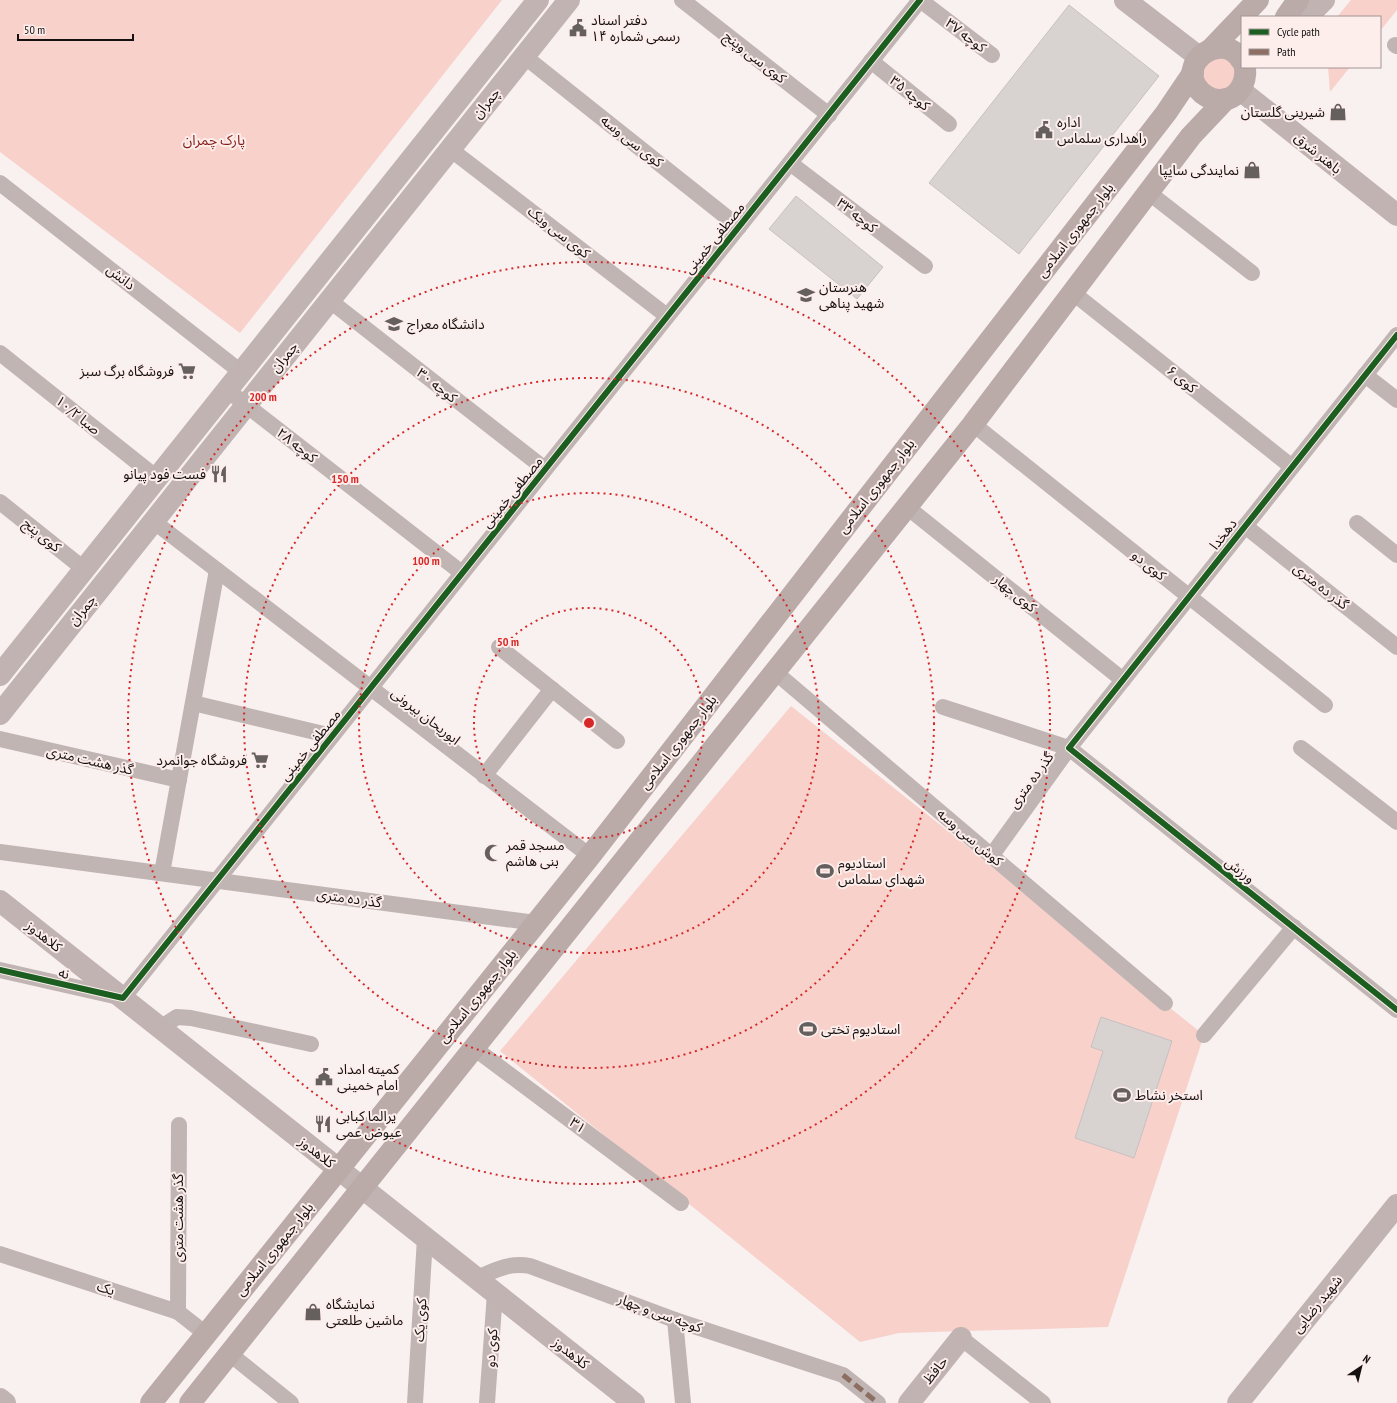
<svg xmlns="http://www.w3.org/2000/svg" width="1397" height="1403" font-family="'PT Sans Narrow','Noto Sans Arabic',sans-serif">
<rect width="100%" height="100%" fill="#f9f1f0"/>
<!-- green -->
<g fill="#f8d1cb">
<path d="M0,0H502L240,333L0,152Z"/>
<path d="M1351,0H1397V10L1380,31V17H1337Z"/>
<path d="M1210,54L1240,65L1232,91L1205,90L1200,64Z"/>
<path d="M1328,67H1350L1330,92Z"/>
<path d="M791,706L1204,1035L1108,1327L899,1333L860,1342L500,1051Z"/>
</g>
<!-- building -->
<g fill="#d8d2d1" stroke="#c7c1c0">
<path d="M1069,5L1159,76L1019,254L929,183Z"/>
<path d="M796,196L883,267L857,299L769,229Z"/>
<path d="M1101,1017L1172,1041L1134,1158L1075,1138L1103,1051L1091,1047Z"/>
</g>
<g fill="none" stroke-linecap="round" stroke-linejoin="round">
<!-- street -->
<g stroke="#c1b5b3" stroke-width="16">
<path d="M682,0L829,115"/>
<path d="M920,0L992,55"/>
<path d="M1395,45L1397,46"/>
<path d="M524,56L739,227"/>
<path d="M871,61L949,124"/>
<path d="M450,149L667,316"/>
<path d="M790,163L925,266"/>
<path d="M0,183L241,372"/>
<path d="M1148,192L1252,273"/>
<path d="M1072,292L1292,467"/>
<path d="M329,300L545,469"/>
<path d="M1397,335L1069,748L1397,1010"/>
<path d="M0,353L157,478"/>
<path d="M1365,375L1397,400"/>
<path d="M227,390L462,573"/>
<path d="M973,424L1325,705"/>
<path d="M0,502L84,569"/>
<path d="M907,507L1123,680"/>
<path d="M153,521L590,856"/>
<path d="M1357,523L1397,555"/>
<path d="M1245,526L1397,647"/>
<path d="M499,647L617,741"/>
<path d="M775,672L1165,1003"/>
<path d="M193,703L332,736"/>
<path d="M943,707L1069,748L992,855"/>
<path d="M0,739L179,780"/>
<path d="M1301,748L1397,822"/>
<path d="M484,776L552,689"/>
<path d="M0,852L536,923"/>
<path d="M162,873L217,570"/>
<path d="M0,970L123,998L920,0"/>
<path d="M160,1028L177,1017L191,1018L311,1044"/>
<path d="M1204,1035L1294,927"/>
<path d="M474,1048L681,1203"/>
<path d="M0,1254L178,1312L206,1334"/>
<path d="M477,1278C495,1270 510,1262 530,1266L675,1320L843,1375L878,1403"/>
<path d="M178,1312L179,1125"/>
<path d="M675,1320L683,1403"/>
<path d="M961,1338L1043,1403"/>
<path d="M230,1354L291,1403"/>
<path d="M415,1403L425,1238"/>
<path d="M487,1403L495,1293"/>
</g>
<!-- secondary -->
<g stroke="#c1b3b1" stroke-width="22">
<path d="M1125,0L1199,57"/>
<path d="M1307,17L1324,0"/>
<path d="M1240,90L1397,215"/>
<path d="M0,675L538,0"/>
<path d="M0,714L569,0"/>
<path d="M0,901L634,1403"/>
<path d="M0,1399L5,1403"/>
<path d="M909,1403L961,1338"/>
<path d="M1238,1403L1397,1205"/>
</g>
<!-- primary -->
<g stroke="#baaba9" stroke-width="22">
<path d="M1286,17L1298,0"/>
<path d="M1212,48L1258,0"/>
<path d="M1242,61C1222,28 1175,64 1199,90C1204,96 1210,99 1218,100C1237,101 1247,84 1245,67"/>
<path d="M151,1403L590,856L1166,113L1193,73"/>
<path d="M190,1403L973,424L1191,136L1226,99"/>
</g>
<!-- quiet -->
<path stroke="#8d6e63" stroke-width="5" stroke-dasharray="10 5" stroke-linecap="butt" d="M843,1375L878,1403"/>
<!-- cycleway casing -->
<g stroke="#fdeeec" stroke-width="8">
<g id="cycleway">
<path d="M1397,335L1069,748L1397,1010"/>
<path d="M0,970L123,998L920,0"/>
</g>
</g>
<!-- cycleway -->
<use href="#cycleway" stroke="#1b5e20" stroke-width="6"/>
</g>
<!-- distance rings -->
<g fill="none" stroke="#d62828" stroke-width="2" stroke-dasharray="2 4">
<circle cx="589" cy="723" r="115"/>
<circle cx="589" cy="723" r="230"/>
<circle cx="589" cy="723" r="345"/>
<circle cx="589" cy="723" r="461"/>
</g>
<!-- icons -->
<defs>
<g id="civic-bare" transform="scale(1.38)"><path d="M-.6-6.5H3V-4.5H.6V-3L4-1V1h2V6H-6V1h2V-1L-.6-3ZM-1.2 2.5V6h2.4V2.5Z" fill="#655f5e" stroke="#fdeeec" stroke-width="2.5" paint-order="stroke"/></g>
<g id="shop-bare" transform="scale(1.38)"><path d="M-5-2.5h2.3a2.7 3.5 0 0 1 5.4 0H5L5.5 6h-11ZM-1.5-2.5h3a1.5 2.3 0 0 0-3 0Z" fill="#655f5e" stroke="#fdeeec" stroke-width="2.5" paint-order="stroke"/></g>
<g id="school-bare" transform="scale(1.38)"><path d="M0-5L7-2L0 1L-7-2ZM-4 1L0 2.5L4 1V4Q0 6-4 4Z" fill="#655f5e" stroke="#fdeeec" stroke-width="2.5" paint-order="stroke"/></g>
<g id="university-bare" transform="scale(1.38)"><path d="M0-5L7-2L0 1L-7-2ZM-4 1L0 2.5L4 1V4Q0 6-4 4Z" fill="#655f5e" stroke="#fdeeec" stroke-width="2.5" paint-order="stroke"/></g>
<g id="supermarket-bare" transform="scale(1.38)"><path d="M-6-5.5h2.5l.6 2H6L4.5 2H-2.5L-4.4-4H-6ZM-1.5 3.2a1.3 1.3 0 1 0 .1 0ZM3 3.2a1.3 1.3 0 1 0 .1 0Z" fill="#655f5e" stroke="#fdeeec" stroke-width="2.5" paint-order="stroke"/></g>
<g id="restaurant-bare" transform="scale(1.38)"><path d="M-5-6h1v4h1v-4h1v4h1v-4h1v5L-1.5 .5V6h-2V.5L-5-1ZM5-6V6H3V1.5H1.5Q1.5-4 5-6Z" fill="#655f5e" stroke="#fdeeec" stroke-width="2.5" paint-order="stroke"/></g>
<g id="mosque-bare" transform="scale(1.38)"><path d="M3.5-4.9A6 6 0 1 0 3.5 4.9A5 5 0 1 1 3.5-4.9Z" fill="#655f5e" stroke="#fdeeec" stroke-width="2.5" paint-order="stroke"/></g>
<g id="stadium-bare" transform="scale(1.38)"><path d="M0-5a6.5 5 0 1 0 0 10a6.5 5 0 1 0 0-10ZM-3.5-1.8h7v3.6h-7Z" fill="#655f5e" stroke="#fdeeec" stroke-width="2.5" paint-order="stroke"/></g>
</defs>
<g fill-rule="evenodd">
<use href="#civic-bare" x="578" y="28"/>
<use href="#shop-bare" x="1338" y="112"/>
<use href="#civic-bare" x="1044" y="130"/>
<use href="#shop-bare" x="1252" y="170"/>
<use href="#school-bare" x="806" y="295"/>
<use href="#university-bare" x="394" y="324"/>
<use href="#supermarket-bare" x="187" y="371"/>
<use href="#restaurant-bare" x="219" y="474"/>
<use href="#supermarket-bare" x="260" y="760"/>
<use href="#mosque-bare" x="493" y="853"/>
<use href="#stadium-bare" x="825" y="871"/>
<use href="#stadium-bare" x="808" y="1029"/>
<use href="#civic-bare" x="324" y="1077"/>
<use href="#stadium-bare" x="1122" y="1095"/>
<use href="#restaurant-bare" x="323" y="1124"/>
<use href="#shop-bare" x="313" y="1312"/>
</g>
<g text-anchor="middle" stroke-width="4" stroke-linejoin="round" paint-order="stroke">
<!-- poi labels -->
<g font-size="14" fill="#151110" stroke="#fdeeec" text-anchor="start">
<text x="591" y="25">دفتر اسناد<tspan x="591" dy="16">رسمی شماره ۱۴</tspan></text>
<text x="1325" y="117" text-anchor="end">شیرینی گلستان</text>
<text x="1057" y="127">اداره<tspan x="1057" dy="16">راهداری سلماس</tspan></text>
<text x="1239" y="175" text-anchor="end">نمایندگی سایپا</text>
<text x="819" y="292">هنرستان<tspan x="819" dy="16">شهید پناهی</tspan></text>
<text x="407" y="329">دانشگاه معراج</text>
<text x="174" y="376" text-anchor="end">فروشگاه برگ سبز</text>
<text x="206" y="479" text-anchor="end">فست فود پیانو</text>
<text x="247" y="765" text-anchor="end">فروشگاه جوانمرد</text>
<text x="506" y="850">مسجد قمر<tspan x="506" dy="16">بنی هاشم</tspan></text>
<text x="838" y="868">استادیوم<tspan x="838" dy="16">شهدای سلماس</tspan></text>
<text x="821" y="1034">استادیوم تختی</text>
<text x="337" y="1074">کمیته امداد<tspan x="337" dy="16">امام خمینی</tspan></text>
<text x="1135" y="1100">استخر نشاط</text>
<text x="336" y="1121">یرالما کبابی<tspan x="336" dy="16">عیوض عمی</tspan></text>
<text x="326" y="1309">نمایشگاه<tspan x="326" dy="16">ماشین طلعتی</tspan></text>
</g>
<!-- street labels -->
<g font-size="14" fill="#151110" stroke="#fdeeec">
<text transform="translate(966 35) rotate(37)" y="5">کوچه ۳۷</text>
<text transform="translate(755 57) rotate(38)" y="5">کوی سی وپنج</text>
<text transform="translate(910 93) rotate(39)" y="5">کوچه ۳۵</text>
<text transform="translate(486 103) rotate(-51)" y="5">چمران</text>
<text transform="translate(632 141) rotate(38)" y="5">کوی سی وسه</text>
<text transform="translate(1318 153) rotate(39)" y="5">باهنر شرق</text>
<text transform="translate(857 215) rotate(38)" y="5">کوچه ۳۳</text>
<text transform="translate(1075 230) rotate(-52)" y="5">بلوار جمهوری اسلامی</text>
<text transform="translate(559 232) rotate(38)" y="5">کوی سی ویک</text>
<text transform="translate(714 238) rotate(-51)" y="5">مصطفی خمینی</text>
<text transform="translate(121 277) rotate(38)" y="5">دانش</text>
<text transform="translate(284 357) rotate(-51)" y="5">چمران</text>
<text transform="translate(1182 379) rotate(39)" y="5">کوی ۶</text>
<text transform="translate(437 385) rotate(38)" y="5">کوچه ۳۰</text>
<text transform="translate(78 415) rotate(39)" y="5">صبا ۱۰/۲</text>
<text transform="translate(297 445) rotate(38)" y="5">کوچه ۲۸</text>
<text transform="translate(876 486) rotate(-52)" y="5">بلوار جمهوری اسلامی</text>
<text transform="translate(512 492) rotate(-51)" y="5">مصطفی خمینی</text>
<text transform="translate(1223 534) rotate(-52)" y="5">دهخدا</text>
<text transform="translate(42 535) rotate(39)" y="5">کوی پنج</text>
<text transform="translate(1149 565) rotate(39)" y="5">کوی دو</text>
<text transform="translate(1321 586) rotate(38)" y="5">گذر ده متری</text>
<text transform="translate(1015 593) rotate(39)" y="5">کوی چهار</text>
<text transform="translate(82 610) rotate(-51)" y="5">چمران</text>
<text transform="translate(426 716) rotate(38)" y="5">ابوریحان بیرونی</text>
<text transform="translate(678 742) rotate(-52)" y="5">بلوار جمهوری اسلامی</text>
<text transform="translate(310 745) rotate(-51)" y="5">مصطفی خمینی</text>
<text transform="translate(90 760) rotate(13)" y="5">گذر هشت متری</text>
<text transform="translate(1031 780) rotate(-54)" y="5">گذر ده متری</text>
<text transform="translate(970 837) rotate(40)" y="5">کوش سی وسه</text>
<text transform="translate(1240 870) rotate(38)" y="5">ورزش</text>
<text transform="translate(349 898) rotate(8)" y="5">گذر ده متری</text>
<text transform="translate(44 936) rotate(38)" y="5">کلاهدوز</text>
<text transform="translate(64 973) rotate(13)" y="5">نه</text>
<text transform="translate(477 996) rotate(-51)" y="5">بلوار جمهوری اسلامی</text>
<text transform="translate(578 1125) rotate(37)" y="5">۳۱</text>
<text transform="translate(317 1152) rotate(38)" y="5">کلاهدوز</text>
<text transform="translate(178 1218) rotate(-90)" y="5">گذر هشت متری</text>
<text transform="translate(274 1249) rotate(-51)" y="5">بلوار جمهوری اسلامی</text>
<text transform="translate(106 1288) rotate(18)" y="5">یک</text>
<text transform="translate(1317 1304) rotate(-51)" y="5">شهید رضایی</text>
<text transform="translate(660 1313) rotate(20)" y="5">کوچه سی و چهار</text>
<text transform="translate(420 1320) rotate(-86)" y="5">کوی یک</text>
<text transform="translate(491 1348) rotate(-86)" y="5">کوی دو</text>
<text transform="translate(571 1353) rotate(38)" y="5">کلاهدوز</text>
<text transform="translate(935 1370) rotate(-51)" y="5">حافظ</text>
</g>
<!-- park labels -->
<g font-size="14" fill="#851913" stroke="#fdeeec">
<text x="214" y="145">پارک چمران</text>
</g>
</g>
<circle cx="589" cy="723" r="6" fill="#d62828" stroke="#fdeeec" stroke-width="2"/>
<g font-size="12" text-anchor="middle" font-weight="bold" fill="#d62828" stroke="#fdeeec" stroke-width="4" stroke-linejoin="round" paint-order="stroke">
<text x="263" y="401">200 m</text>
<text x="345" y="483">150 m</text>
<text x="426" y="565">100 m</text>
<text x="508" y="646">50 m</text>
</g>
<!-- legend -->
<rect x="1241" y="16" width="140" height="52" fill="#fdeeec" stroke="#a09694"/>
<rect x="1249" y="29" width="20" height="6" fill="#1b5e20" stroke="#a09694"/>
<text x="1277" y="36" font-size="12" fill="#151110">Cycle path</text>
<rect x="1249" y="49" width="20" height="6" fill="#8d6e63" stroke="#a09694"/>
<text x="1277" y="56" font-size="12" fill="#151110">Path</text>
<!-- north arrow -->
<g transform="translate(1361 1367) rotate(35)" stroke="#fdeeec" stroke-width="3" paint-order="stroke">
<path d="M0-3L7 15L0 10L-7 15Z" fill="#151110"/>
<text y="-6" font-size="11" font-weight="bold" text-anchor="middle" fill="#151110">N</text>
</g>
<!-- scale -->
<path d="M18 34v6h115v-6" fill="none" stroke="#151110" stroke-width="2"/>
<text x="24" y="34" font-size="12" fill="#151110" stroke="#fdeeec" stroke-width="3" paint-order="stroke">50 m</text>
</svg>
